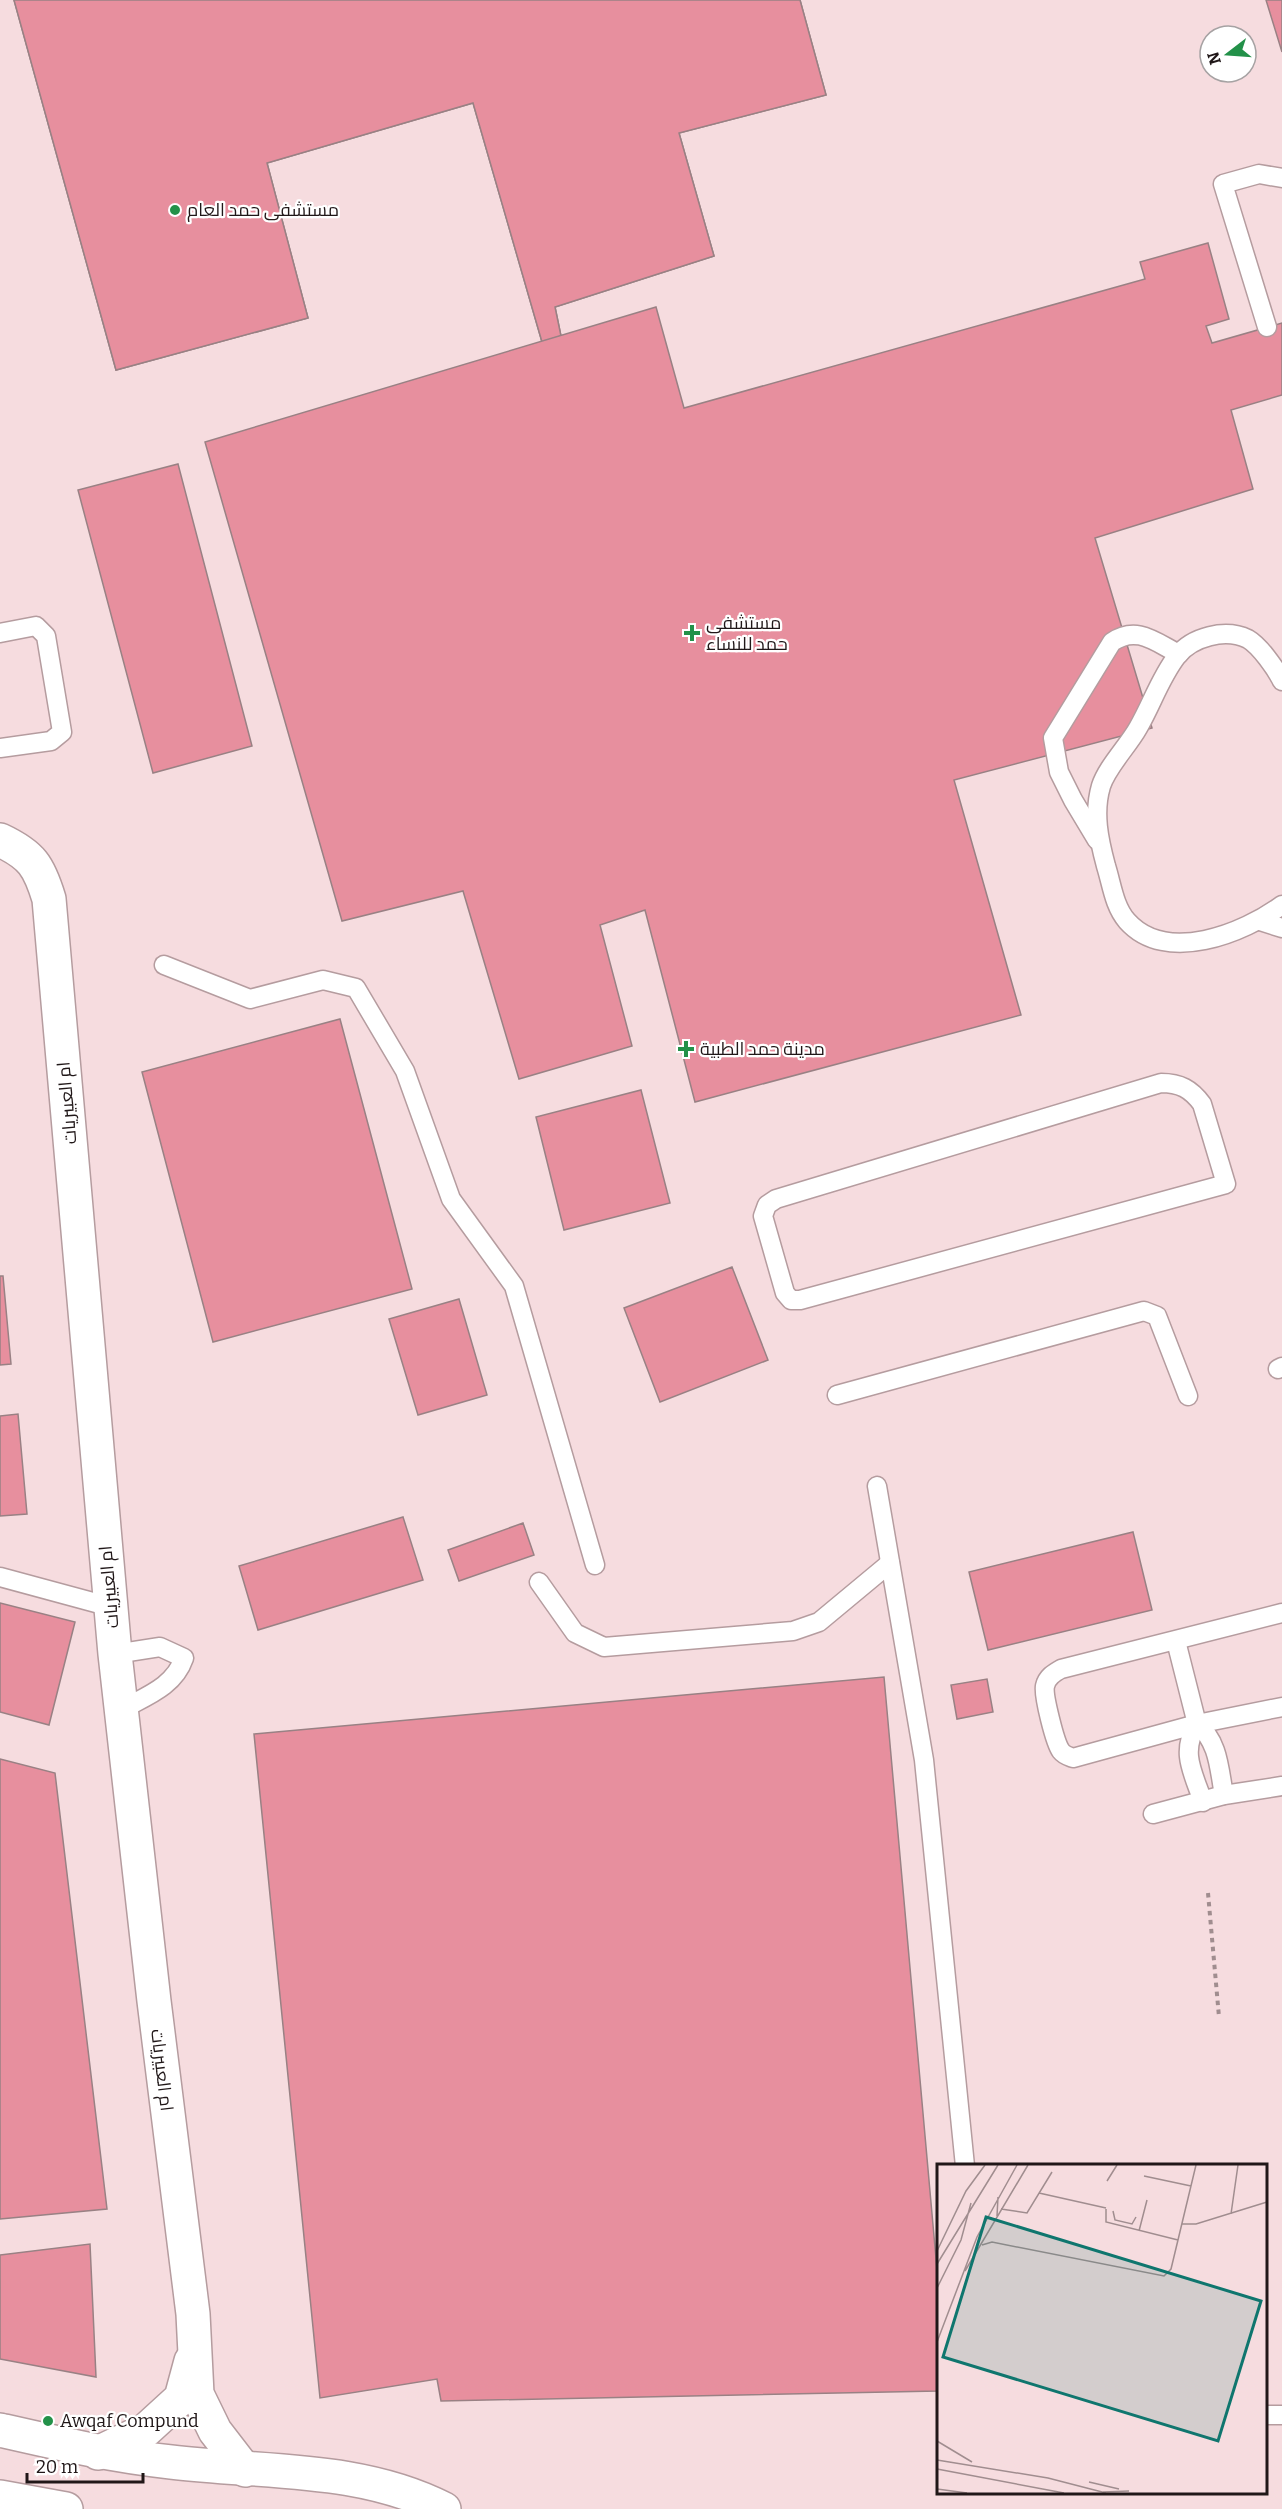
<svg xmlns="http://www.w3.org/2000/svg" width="1282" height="2509" font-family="Bitter,Cairo,serif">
<rect width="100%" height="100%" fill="#f6dcdf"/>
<!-- building -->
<g fill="#e78f9e" stroke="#998184" stroke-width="1.5">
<path d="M14,0H800L826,95L679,133L714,256L555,307L561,336L542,342L473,103L267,163L308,318L116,370Z"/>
<path d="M14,0H800L826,95L679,133L714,256L555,307L561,336L542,342L473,103L267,163L308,318L116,370Z"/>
<path d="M1266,0H1282V52Z"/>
<path d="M1208,243L1229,319L1206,326L1212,343L1282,323V395L1231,410L1253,489L1095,538L1152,728L954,780L1021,1015L695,1102L645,910L600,925L632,1046L519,1079L463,891L342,921L205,442L656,307L684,408L1145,279L1140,262Z"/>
<path d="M178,464L252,746L153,773L78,490Z"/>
<path d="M340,1019L412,1289L213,1342L142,1072Z"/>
<path d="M641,1090L670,1203L564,1230L536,1117Z"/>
<path d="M732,1267L768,1360L660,1402L624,1308Z"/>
<path d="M0,1276H3L11,1364L0,1365Z"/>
<path d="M459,1299L487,1395L418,1415L389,1319Z"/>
<path d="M18,1414L27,1514L0,1516V1416Z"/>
<path d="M403,1517L423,1580L258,1630L239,1566Z"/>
<path d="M523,1523L534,1555L459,1581L448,1550Z"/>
<path d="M1133,1532L1152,1610L988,1650L969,1572Z"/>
<path d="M0,1603L75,1622L49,1725L0,1712Z"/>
<path d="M884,1677L938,2281V2391L441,2401L437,2379L320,2398L254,1734Z"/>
<path d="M987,1679L993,1712L957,1719L951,1685Z"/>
<path d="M0,1759L55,1773L107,2209L0,2219Z"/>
<path d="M90,2244L96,2377L0,2359V2255Z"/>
</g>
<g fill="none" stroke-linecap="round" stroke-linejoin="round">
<!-- service casing -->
<g stroke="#b59c9f" stroke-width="21">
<g id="service">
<path d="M1267,327L1223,184L1259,174L1282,178"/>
<path d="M0,633L36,626L46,636L62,732L51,741L0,748"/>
<path d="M1282,681C1276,669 1260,646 1248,639C1225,628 1192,637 1177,656C1160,678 1152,704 1138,728C1128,746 1107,767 1101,786C1093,813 1099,840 1106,866C1112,885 1114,906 1127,921C1166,965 1244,933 1282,905"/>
<path d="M1097,840L1073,800L1059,772L1053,738L1112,642C1137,625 1155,642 1179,654"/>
<path d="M1260,921L1282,928"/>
<path d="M164,965L250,999L323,980L356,988L405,1071L451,1199L514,1286L595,1565"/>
<path d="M1161,1083C1180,1083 1191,1089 1202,1104L1226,1184L800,1300H791L785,1293L763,1216L767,1205L776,1199Z"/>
<path d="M1278,1369L1282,1367"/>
<path d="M837,1395L1144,1311L1157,1316L1188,1396"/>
<path d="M877,1486L924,1760L965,2166"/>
<path d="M0,1577L111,1607"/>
<path d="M539,1582L575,1633L604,1647L793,1631L819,1622L890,1563"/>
<path d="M1282,1613L1061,1669C1054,1673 1047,1677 1045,1686C1043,1695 1055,1743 1061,1751C1064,1755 1068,1756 1073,1758L1197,1724L1282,1707"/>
<path d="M1176,1641L1197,1724C1219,1742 1219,1769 1224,1795"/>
<path d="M115,1654L160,1647L184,1658C174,1687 146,1696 121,1710"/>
<path d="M1197,1724C1180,1753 1193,1772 1203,1802"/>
<path d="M1153,1814L1224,1795L1282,1786"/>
<path d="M1266,2415H1282"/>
</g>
</g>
<!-- minor casing -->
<g stroke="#b59c9f" stroke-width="36">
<g id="minor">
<path d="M0,840C32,855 39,866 49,899L115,1654L154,2001L193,2314L197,2394L215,2431L245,2470"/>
<path d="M0,2430C57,2443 113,2456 171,2462C263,2473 360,2466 444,2509"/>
<path d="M98,2453L146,2430L181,2398L191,2361"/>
</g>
</g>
<!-- primary casing -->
<g stroke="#b59c9f" stroke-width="36">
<path id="primary" d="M0,2497L66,2509"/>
</g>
<!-- path -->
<path stroke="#a08d8f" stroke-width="4" stroke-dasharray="4.5 4.5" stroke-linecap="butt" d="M1208,1893L1219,2017"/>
<!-- service -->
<use href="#service" stroke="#fff" stroke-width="18"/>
<!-- minor -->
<use href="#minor" stroke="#fff" stroke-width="33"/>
<!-- primary -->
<use href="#primary" stroke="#fff" stroke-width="33"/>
</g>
<!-- markers -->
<g fill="#239149" stroke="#fff" stroke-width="2">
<circle cx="175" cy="210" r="6"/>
<path d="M689 624h6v6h6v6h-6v6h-6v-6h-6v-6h6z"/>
<path d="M683 1040h6v6h6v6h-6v6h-6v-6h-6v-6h6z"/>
<circle cx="48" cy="2421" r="6"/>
</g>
<g text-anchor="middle" stroke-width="4.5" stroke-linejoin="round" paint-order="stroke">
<!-- poi labels -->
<g font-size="18" fill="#201718" stroke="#fff" text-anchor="start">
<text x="187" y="216">مستشفى حمد العام</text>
<text x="706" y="629">مستشفى<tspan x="706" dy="21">حمد للنساء</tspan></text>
<text x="700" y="1055">مدينة حمد الطبية</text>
<text x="60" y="2427">Awqaf Compund</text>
</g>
<!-- street labels -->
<g font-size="18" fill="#201718" stroke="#fff">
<text transform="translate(67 1103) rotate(-95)" y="6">ام العبيريات</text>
<text transform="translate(109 1587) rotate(-95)" y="6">ام العبيريات</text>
<text transform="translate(162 2070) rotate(83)" y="6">ام العبيريات</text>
</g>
</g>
<!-- overview -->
<g transform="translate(937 2164)">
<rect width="330" height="330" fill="#f6dcdf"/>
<path fill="none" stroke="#a08d8f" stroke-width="1.5" d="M207,12L254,22M170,17L180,1M102,29L169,44M64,45L90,49L115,8M169,45V58L241,76M176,47L178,56L195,60L199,53M294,50L301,1M60,52L61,33M245,60H259L330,38M202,67L210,36M45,81L55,78L227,112L234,105L259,1M0,87L29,27L48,1M0,100L61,1M28,107L91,1M0,124L24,76L34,39M0,178L40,73L80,1M0,277L35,298M0,296L111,314L169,329M0,305L127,329M152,318L182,325M0,325L30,329M166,328L192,327"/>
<path fill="#0f766e" fill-opacity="0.15" stroke="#0f766e" stroke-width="3" d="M49,53L324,137L281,277L6,193Z"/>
<rect width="330" height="330" fill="none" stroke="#201718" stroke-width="3"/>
</g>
<!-- north arrow -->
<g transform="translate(1228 54) rotate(253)"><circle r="28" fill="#ffffff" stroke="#a6a2a3" stroke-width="1.5"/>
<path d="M0-4.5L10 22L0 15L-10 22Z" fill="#239149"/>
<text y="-9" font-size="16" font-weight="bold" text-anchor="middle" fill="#201718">N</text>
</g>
<!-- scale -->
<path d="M27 2473v9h116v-9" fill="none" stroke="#201718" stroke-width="3"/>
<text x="36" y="2473" font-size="18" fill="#201718" stroke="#ffffff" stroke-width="4.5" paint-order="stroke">20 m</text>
</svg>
